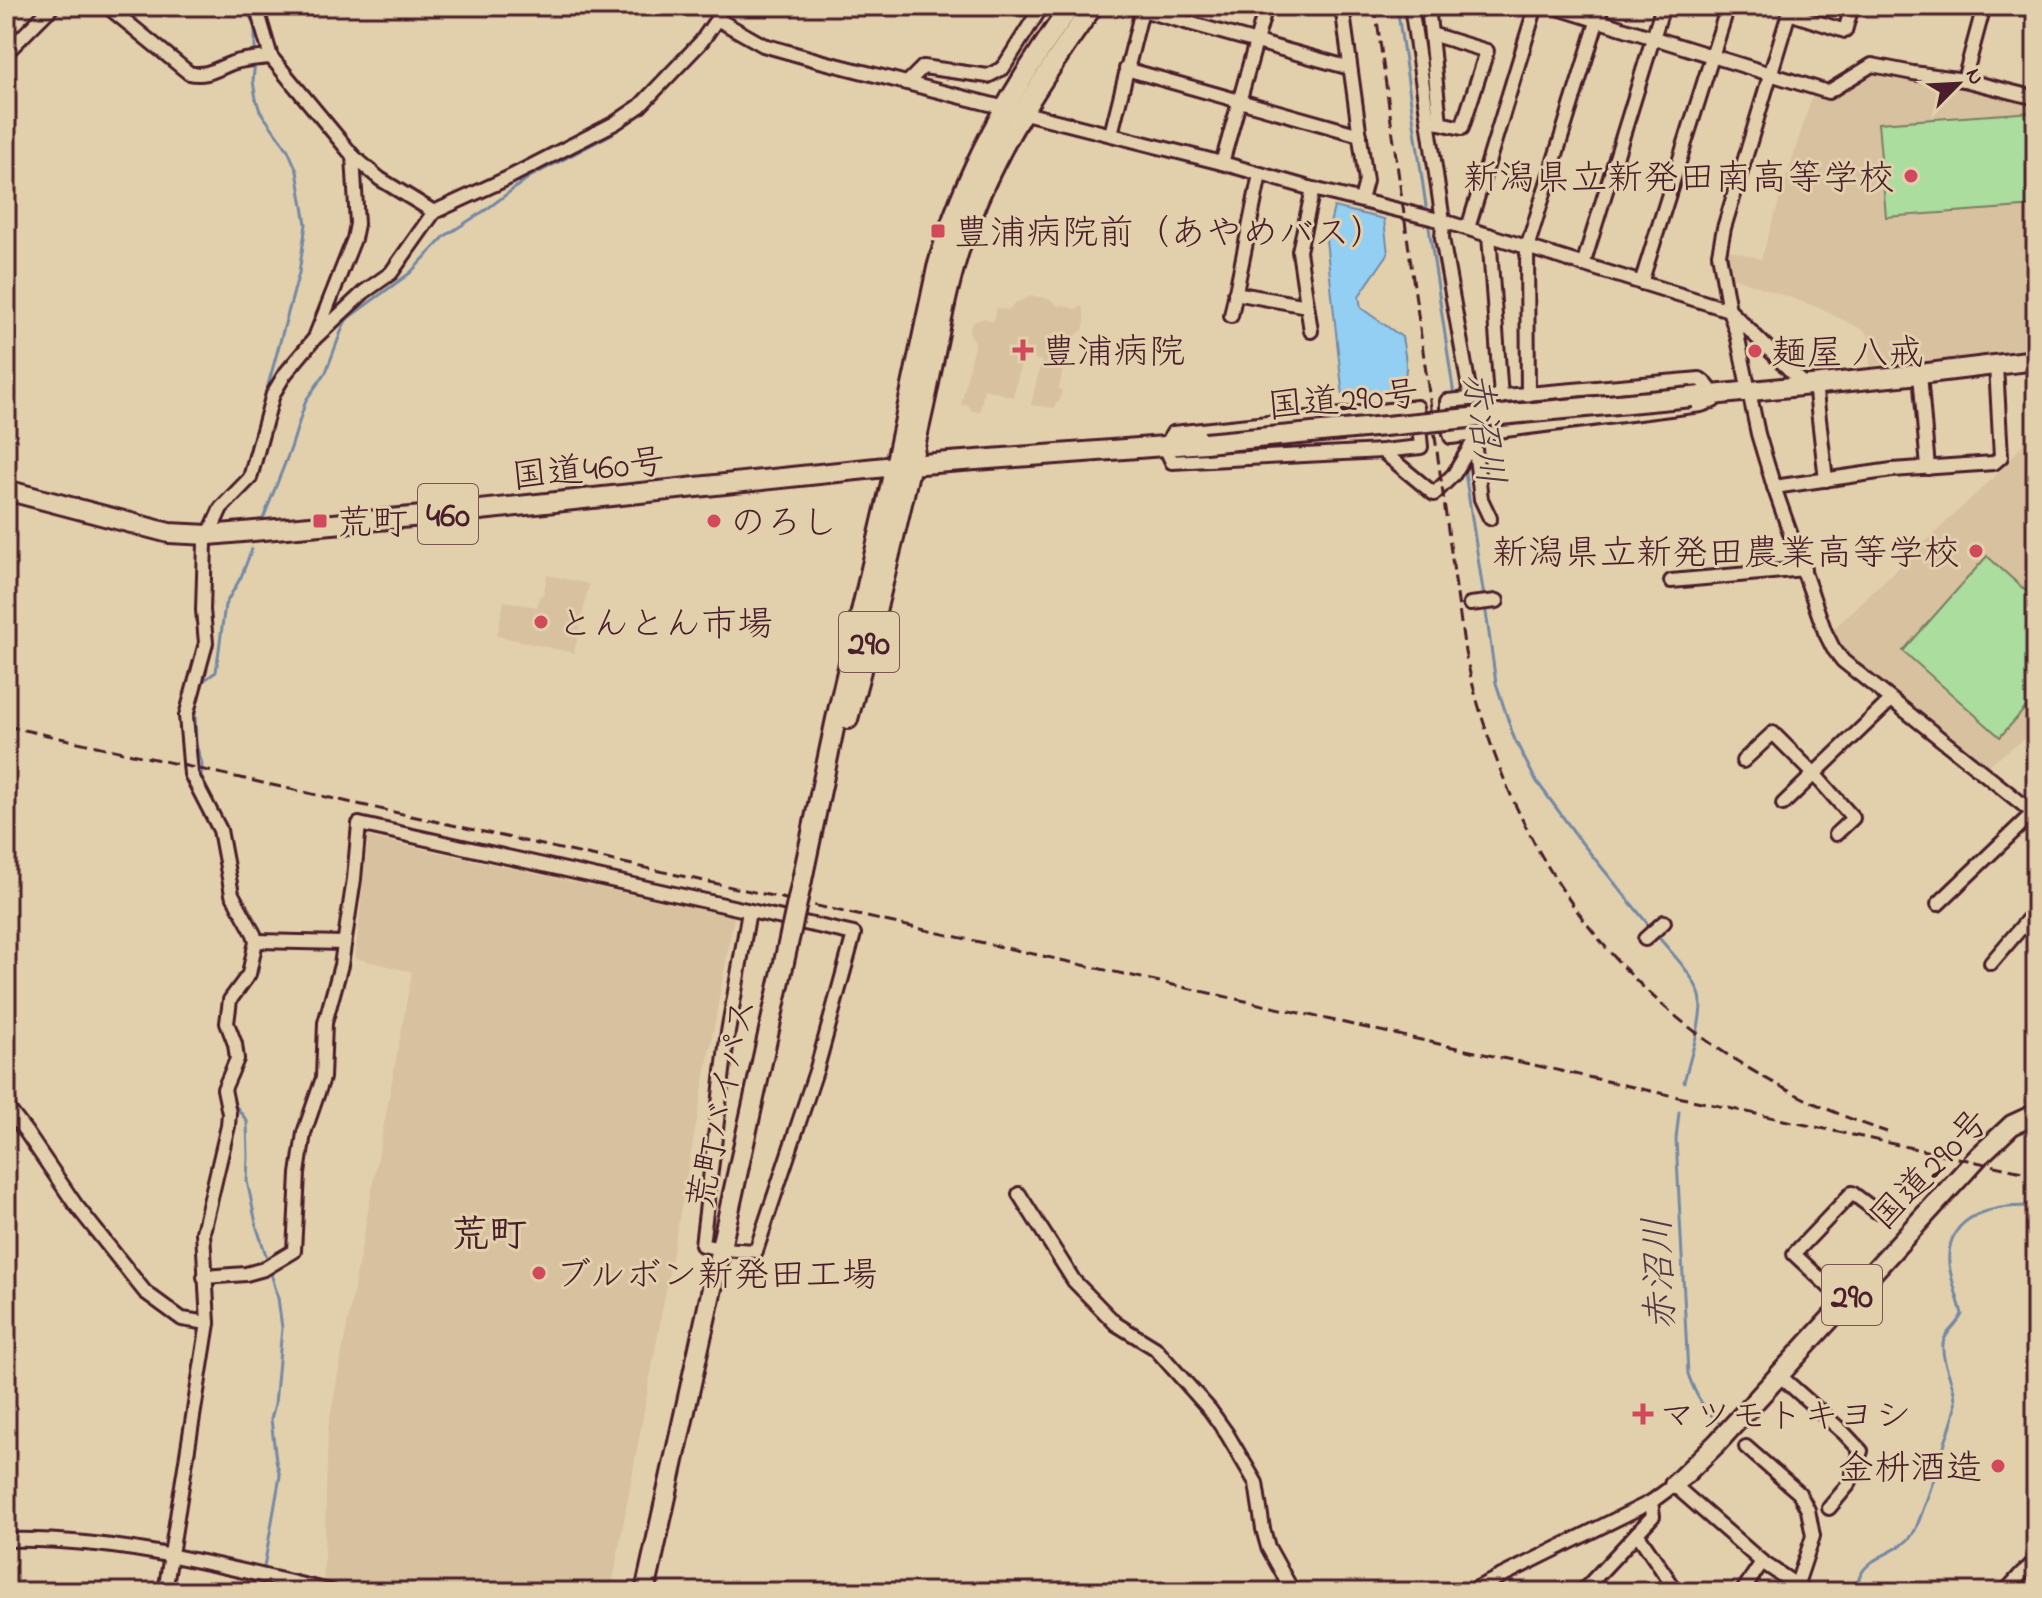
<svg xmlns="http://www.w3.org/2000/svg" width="2042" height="1598" font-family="'Indie Flower','Klee One',sans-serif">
<rect width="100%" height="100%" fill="#e2d0ad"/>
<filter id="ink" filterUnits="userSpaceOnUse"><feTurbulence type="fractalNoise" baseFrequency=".0125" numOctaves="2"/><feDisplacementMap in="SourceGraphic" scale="16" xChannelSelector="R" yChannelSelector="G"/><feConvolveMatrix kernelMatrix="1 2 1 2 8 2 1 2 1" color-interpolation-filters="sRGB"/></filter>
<g filter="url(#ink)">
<!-- built -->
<g fill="#d8c19f">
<path d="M1874,72L2036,104V350L1870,366L1868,335L1865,331L1819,308L1727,275L1725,257L1726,249L1761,259L1813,93L1829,100Z"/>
<path d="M1032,296L1051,299L1058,306L1063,305L1075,309L1082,306L1084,313L1085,321L1083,330L1071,339L1070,344H1073L1071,356H1065L1059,389L1062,390L1059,403H1056L1054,408L1031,405L1041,361L1023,355L1013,397L984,389L980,412L972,411L968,405H961L975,342L969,332L971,325L974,322L984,318L993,322L996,308L1008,310L1015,303Z"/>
<path d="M2036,429V726L2024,739L1987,766L1844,656L1830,632L2000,471Z"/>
<path d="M547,575L589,584L574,653L497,636L504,601L537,607L539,597L543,595Z"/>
<path d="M368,837L734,917L611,1592H323L328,1429L412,972L355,958Z"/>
</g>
<!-- green -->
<g fill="#abdd9e" stroke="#7a7e64" stroke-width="2">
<path d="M2033,112L2036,157V206L1886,217L1878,123Z"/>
<path d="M1987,556L2036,600V696L2000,737L1903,651Z"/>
</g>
<!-- water -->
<path fill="#92cff3" stroke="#7589a3" stroke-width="2" d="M1334,207L1384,219L1388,254L1359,296L1361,308L1402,337C1405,357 1411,374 1398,390L1343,397L1326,240Z"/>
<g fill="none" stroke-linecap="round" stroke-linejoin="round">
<!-- stream -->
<g stroke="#7589a3" stroke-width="3">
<path d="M246,6L255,28V53"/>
<path d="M1397,6L1427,213"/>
<path d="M1428,221L1454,395"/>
<path d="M1464,466L1484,597"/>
<path d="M244,472L299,273L306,224L297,171L288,150L260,111L256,99L253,81L255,61"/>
<path d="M263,519L291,448L306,400L326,372L344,324L348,318L410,273L445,236L487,209L528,178L612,134"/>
<path d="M1485,605L1496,683L1514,738L1535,779L1582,843L1651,928"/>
<path d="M200,683L216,672L225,605L241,577L252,549"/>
<path d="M198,695L195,710L196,745L202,764L201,778L222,821"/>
<path d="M1656,934C1671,953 1693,973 1700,996C1705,1013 1689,1062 1684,1082"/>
<path d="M248,986L258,972L260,949"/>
<path d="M233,1017L237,1033"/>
<path d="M230,1090L238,1076L239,1068"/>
<path d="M232,1101L247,1121L248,1157L247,1181L257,1228L268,1261"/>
<path d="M1679,1112L1676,1139L1688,1374C1696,1396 1703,1408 1720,1424"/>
<path d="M263,1573L280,1476L276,1461L271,1419L275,1404L282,1328L278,1298L270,1269"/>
<path d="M259,1592L262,1580"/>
<path d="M1855,1592C1857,1586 1858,1580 1861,1574C1873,1552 1906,1553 1916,1528C1928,1499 1937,1470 1946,1440C1949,1431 1953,1420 1955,1411C1958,1386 1941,1366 1943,1344C1944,1332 1958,1325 1962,1314C1958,1298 1951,1280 1949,1264C1945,1212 1996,1205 2036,1206"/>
</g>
<!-- minor casing -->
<g stroke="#4a1f2b" stroke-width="18">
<g id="minor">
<path d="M107,6L189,73C207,77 216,69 232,63C244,59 259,58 271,57"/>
<path d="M256,6L271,57L353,156L380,179L434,212"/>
<path d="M1342,6L1366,181L1361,200"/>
<path d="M1411,6L1443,221L1442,238L1471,399"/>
<path d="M1428,6L1440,123L1433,122"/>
<path d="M1551,6L1828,92L1872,65L1913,73L1964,80L2036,98"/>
<path d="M1791,6L1724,228L1719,254L1729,310L1737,334L1758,434L1774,487L1825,632L1833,648L1843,661L2036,815"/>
<path d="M1142,10L1350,68"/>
<path d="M1789,13L1845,31L1852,6"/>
<path d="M717,19L763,45L820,61L1222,163L1313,189L1443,221L1729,310L1805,385"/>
<path d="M1431,34L1487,51L1462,128L1440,123"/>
<path d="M6,53L53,6"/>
<path d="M1126,69L1360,135"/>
<path d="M1964,80L1984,6"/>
<path d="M907,83L923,67L988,76L1003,68L1042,6"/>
<path d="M1111,134L1143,6"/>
<path d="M1222,163L1266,6"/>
<path d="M1468,228L1536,6"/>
<path d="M1489,235L1501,397"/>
<path d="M1583,265L1663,6"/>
<path d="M1641,283L1728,6"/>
<path d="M1235,293L1307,306"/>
<path d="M1231,316L1260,174"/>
<path d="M1311,331L1299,251L1313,189"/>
<path d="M316,335L354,239L357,224L353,156"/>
<path d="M1920,374L1928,468"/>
<path d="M1700,379C1709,385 1713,391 1713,401L1701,405L1451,437L1447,421V401Z"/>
<path d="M1815,384L1826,480"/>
<path d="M1528,395L1527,248L1602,6"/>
<path d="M1417,407L1421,447L1382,451L1172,462L1165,447L1173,433Z"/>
<path d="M1474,441L1481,499L1490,518"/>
<path d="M1382,451L1434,494L1454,474L1478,434"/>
<path d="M1774,487L1892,470L1994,463L2001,457L1996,365"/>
<path d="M1671,581L1804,569"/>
<path d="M1470,604L1497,601"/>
<path d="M1743,761L1773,733L1815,775L1853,818L1836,834"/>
<path d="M1783,804L1890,701"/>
<path d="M1938,904L2033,813"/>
<path d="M1645,939L1664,922"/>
<path d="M256,941L344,943"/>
<path d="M1991,963L2036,910"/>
<path d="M6,1106L26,1132L75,1204L145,1292L182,1319L208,1323"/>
<path d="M1019,1194L1074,1281L1116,1324L1155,1348L1210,1410L1227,1434L1256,1483L1263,1529L1268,1547L1293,1592"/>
<path d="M204,1277L246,1274L264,1269L294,1251L298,1174L304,1133L323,1078L325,1023L341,965L354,879L359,824L854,934L817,1068L756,1251L721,1249L702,1245L727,1038L749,911"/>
<path d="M1845,1302L1794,1254L1852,1193L1876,1211"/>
<path d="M1778,1374L1844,1433L1861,1451L1849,1484L1829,1508"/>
<path d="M1746,1447L1799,1493L1808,1510L1813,1536L1795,1590"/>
<path d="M1637,1533L1677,1592"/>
<path d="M6,1540C118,1537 225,1567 333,1592"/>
<path d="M165,1592L208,1323L203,1232L228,1126L229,1113L224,1089L237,1059L235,1044L227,1023L230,1000L249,974L256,941L254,934L232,894L220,830L191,774L186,716L206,643L203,610L205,543L221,508L250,478L273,394L285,374L315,338L364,292L391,273L434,212L506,179L615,123L640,106L701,42L717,19L722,6"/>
<path d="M1469,1592L1651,1502L1674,1485L1762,1562L1807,1592"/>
<path d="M1582,1592L1653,1516L1651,1502"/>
<path d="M1742,1592L1762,1562"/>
<path d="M2005,1592L2022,1573L2036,1561"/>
</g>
</g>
<!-- highway casing -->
<g stroke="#4a1f2b" stroke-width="24">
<g id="highway">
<path d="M1692,397L1920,374L2036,360"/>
<path d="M6,490L169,533L209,535L423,516L895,466L1205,443"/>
<path d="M848,719C876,617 900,514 923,411C937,349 946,281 969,222C998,144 1045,74 1093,6"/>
<path d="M802,880L836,719L895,466L937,268C963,172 1013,87 1071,6"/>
<path d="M1674,1485L1717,1443L1979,1156L2012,1125L2036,1114"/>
<path d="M645,1592L790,935"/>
</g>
</g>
<!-- minor -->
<use href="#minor" stroke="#e2d0ad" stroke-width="12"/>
<!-- highway -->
<use href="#highway" stroke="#e2d0ad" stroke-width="18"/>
<!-- rail -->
<g stroke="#4a1f2b" stroke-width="3" stroke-dasharray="12 6" stroke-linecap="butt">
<path d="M1375,6L1465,652C1516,887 1658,1055 1887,1132"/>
<path d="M6,726L1678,1097L2036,1175"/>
</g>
<!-- highway-bridge casing -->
<g stroke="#4a1f2b" stroke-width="24" stroke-linecap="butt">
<g id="highway-bridge">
<path d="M1205,443L1692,397"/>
<path d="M790,935L802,880"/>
</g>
</g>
<!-- highway-bridge -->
<use href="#highway-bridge" stroke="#e2d0ad" stroke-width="18"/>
</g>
</g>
<!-- markers -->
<g fill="#d1495b" stroke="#e2d0ad" stroke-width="3">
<circle cx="1911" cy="176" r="8"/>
<rect x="930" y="223" width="16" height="16" rx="4"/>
<path d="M1019 338h8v8h8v8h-8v8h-8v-8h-8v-8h8z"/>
<circle cx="1755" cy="351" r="8"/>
<rect x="312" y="513" width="16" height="16" rx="4"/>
<circle cx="714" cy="521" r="8"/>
<circle cx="1976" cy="551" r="8"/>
<circle cx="541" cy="622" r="8"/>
<circle cx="539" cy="1273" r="8"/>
<path d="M1639 1402h8v8h8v8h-8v8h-8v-8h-8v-8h8z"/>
<circle cx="1998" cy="1466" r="8"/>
</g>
<g text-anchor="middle" stroke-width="6" stroke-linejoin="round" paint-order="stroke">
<!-- shield labels -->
<g fill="#e2d0ad" stroke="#785452" stroke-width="2">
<rect x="418" y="484" width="60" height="60" rx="6"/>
<rect x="839" y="612" width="60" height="60" rx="6"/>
<rect x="1822" y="1265" width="60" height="60" rx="6"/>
</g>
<g font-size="34" font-weight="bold" fill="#4a1f2b">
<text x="448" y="526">460</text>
<text x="869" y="654">290</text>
<text x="1852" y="1307">290</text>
</g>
<!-- poi labels -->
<g font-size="36" fill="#4a1f2b" stroke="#e2d0ad" text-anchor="start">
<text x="1895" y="189" text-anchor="end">新潟県立新発田南高等学校</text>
<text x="954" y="244">豊浦病院前（あやめバス）</text>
<text x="1041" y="363">豊浦病院</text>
<text x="1771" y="364">麺屋 八戒</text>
<text x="336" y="534">荒町</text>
<text x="730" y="534">のろし</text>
<text x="1960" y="564" text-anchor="end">新潟県立新発田農業高等学校</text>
<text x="557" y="635">とんとん市場</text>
<text x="555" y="1286">ブルボン新発田工場</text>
<text x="1659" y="1427">マツモトキヨシ</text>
<text x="1982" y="1479" text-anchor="end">金枡酒造</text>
</g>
<!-- street labels -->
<g font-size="36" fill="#4a1f2b" stroke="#e2d0ad">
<text transform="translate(1343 398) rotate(-5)" y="13">国道290号</text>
<text transform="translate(588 467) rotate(-6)" y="13">国道460号</text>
<text transform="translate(720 1103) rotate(-78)" y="13">荒町バイパス</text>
<text transform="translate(1928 1168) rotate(-46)" y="13">国道290号</text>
</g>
<!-- water labels -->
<g font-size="38" font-style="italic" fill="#553949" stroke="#e2d0ad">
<text transform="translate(1485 428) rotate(82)" y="13">赤沼川</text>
<text transform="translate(1658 1274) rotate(-92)" y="13">赤沼川</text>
</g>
<!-- neighbourhood labels -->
<g font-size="38" font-weight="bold" fill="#4a1f2b" stroke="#e2d0ad">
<text x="489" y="1246">荒町</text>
</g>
</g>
<!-- margin -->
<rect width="2042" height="1598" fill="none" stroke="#e2d0ad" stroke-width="32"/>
<rect x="16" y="16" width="2010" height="1566" fill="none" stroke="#4a1f2b" stroke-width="3" filter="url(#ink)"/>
<!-- north arrow -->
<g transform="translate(1958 84) rotate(66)" stroke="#e2d0ad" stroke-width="6" paint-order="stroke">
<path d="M0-6L14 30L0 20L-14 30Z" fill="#4a1f2b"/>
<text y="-12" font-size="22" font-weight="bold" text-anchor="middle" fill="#4a1f2b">N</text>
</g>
</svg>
